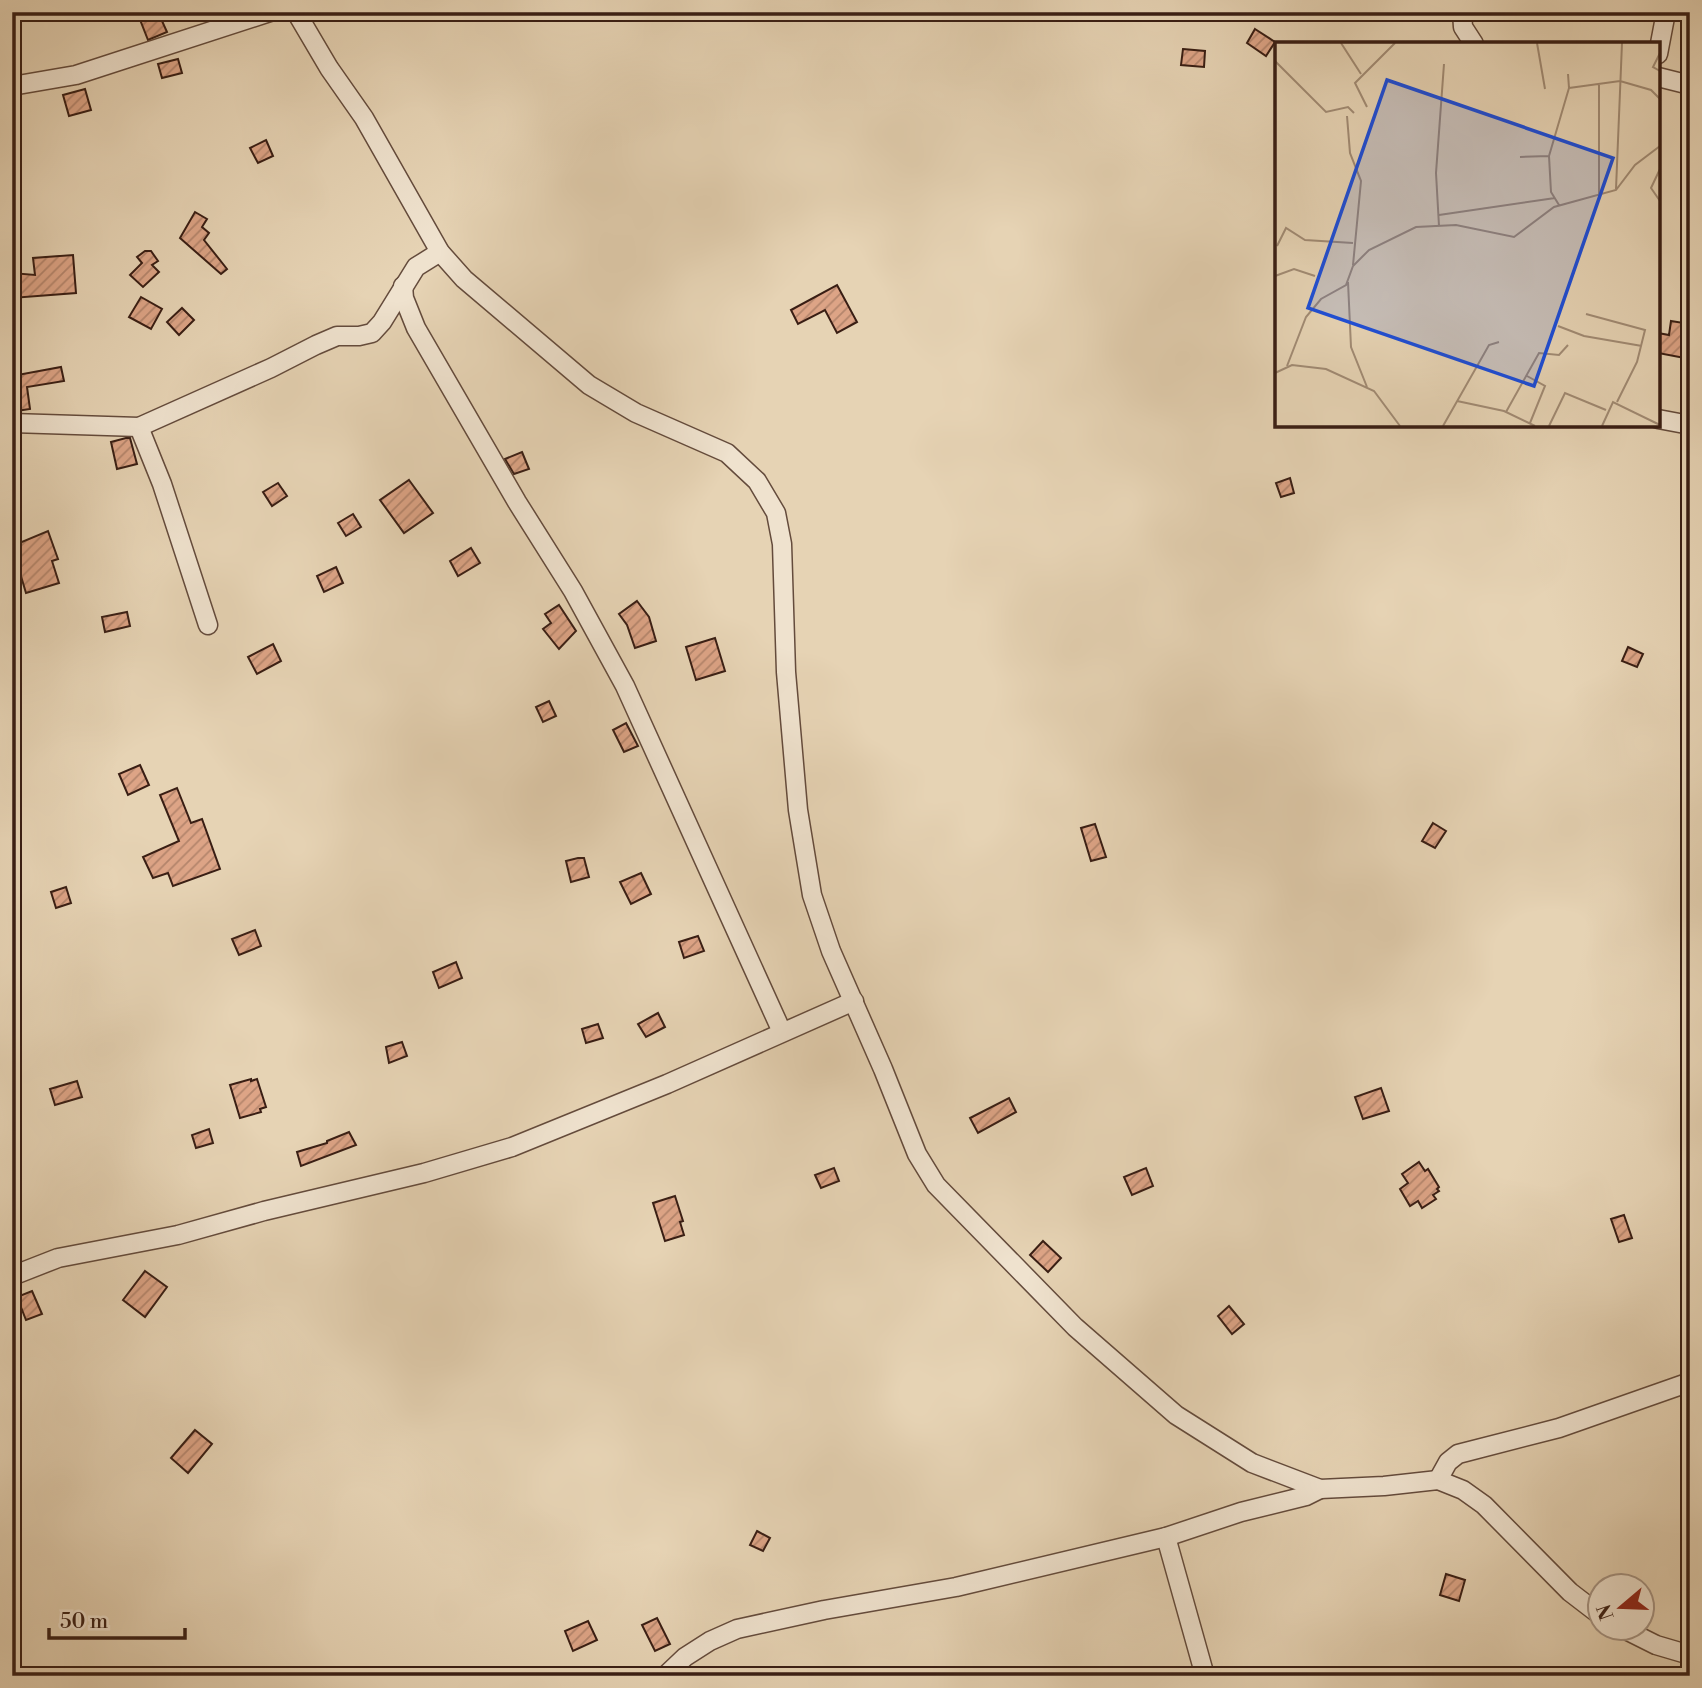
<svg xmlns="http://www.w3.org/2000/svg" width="1702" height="1688" font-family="'Libre Bodoni',serif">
<defs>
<pattern id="building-hatch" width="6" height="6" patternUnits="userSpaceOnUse" patternTransform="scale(1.75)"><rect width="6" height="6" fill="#dda486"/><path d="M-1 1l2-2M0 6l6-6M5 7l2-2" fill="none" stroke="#b4856c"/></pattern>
</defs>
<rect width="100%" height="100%" fill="#e6d3b4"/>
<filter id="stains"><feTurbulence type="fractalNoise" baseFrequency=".00286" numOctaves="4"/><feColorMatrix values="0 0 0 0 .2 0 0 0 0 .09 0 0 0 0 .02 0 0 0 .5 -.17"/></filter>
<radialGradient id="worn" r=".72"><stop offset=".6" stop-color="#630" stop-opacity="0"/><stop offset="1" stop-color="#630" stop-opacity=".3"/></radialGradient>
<!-- building -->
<g fill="url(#building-hatch)" stroke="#391e14" stroke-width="2">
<path d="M137,12H158L167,32L148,40Z"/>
<path d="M1255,29L1275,42L1266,56L1247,43Z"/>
<path d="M1183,49L1205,51L1204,67L1181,65Z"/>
<path d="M178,59L182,73L162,78L158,64Z"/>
<path d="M85,89L91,110L69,116L63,95Z"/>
<path d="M266,140L273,156L258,163L250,148Z"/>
<path d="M195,212L207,219L202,227L209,233L204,240L227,269L221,274L180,238Z"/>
<path d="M145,251H151L158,261L152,265L159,272L143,287L130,275L142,263L137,257Z"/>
<path d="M73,255L76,293L12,298V273L35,275L33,258Z"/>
<path d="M837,285L857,322L837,333L825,310L798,324L791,310Z"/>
<path d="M141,297L162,309L151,329L129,317Z"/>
<path d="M182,308L194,320L179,335L167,322Z"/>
<path d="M1671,321L1690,324V359L1658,353V333L1669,335Z"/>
<path d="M61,367L64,381L27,387L30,409L16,411L12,376Z"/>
<path d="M126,438H130L137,464L117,469L111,442Z"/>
<path d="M522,452L529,469L514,474L505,459Z"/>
<path d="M1290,478L1294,493L1281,497L1276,483Z"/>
<path d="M409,480L433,513L404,533L380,500Z"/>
<path d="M278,483L287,496L272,506L263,492Z"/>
<path d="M353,514L361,527L346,536L338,523Z"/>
<path d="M48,531L58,559L52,561L59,583L26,593L12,546Z"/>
<path d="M471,548L480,563L458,576L450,561Z"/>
<path d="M336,567L343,583L324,592L317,576Z"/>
<path d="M637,601L649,617L656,641L635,648L627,625L619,614Z"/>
<path d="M559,605L576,631L559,649L543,629L551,623L545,614Z"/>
<path d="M127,612L130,626L105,632L102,617Z"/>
<path d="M715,638L725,671L696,680L686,647Z"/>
<path d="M273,644L281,661L257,674L248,657Z"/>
<path d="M1628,647L1643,654L1637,667L1622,661Z"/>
<path d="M549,701L556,716L543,722L536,707Z"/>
<path d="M626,723L638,746L624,752L613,730Z"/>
<path d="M140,765L149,785L128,795L119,774Z"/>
<path d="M177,788L191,823L202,819L220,869L173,886L168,873L153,878L143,857L179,841L160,795Z"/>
<path d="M1433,823L1446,831L1435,848L1422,841Z"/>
<path d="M1095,824L1106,857L1091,861L1081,828Z"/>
<path d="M578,858H584L589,877L571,882L566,861Z"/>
<path d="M641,873L651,894L631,904L620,882Z"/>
<path d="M66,887L71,903L56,908L51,892Z"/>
<path d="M255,930L261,946L239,955L232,939Z"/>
<path d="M698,936L704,951L684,958L679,942Z"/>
<path d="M456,962L462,978L439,988L433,972Z"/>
<path d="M658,1013L665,1027L646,1037L638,1024Z"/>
<path d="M598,1024L603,1038L586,1043L582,1029Z"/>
<path d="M402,1042L407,1056L389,1063L386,1047Z"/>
<path d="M251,1079V1081L257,1079L266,1107L260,1109L261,1112L240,1118L230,1085Z"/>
<path d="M77,1081L82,1097L55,1105L50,1089Z"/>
<path d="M1381,1088L1389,1111L1363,1119L1355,1097Z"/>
<path d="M1009,1098L1016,1112L978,1133L970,1118Z"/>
<path d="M209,1129L213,1143L196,1148L192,1135Z"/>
<path d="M349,1132L356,1145L301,1166L297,1152L327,1143V1141Z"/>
<path d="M1419,1162L1425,1171L1428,1169L1439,1187L1437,1189L1439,1191L1433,1195L1436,1199L1422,1208L1418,1201L1410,1206L1400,1189L1408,1183L1402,1174Z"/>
<path d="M834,1168L839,1181L821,1188L815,1175Z"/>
<path d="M1146,1168L1153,1186L1132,1195L1124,1177Z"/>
<path d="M675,1196L683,1221L680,1222L684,1235L665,1241L653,1203Z"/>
<path d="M1624,1215L1632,1238L1619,1242L1611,1219Z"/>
<path d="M1043,1241L1061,1258L1048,1272L1030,1255Z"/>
<path d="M145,1271L167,1287L145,1317L123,1300Z"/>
<path d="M32,1291L42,1314L26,1320L17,1297Z"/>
<path d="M1229,1306L1244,1324L1232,1334L1218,1316Z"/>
<path d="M195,1430L212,1444L188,1473L171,1458Z"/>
<path d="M757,1531L770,1538L763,1551L750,1545Z"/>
<path d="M1446,1574L1465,1580L1459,1601L1440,1595Z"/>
<path d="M657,1618L670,1644L655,1651L642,1625Z"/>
<path d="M588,1621L597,1640L573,1651L565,1631Z"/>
</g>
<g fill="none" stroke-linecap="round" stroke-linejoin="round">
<!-- minor casing -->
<g stroke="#644b3c" stroke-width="21">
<g id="minor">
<path d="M296,12L329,68L364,118L440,252L464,279L589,385L636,413L727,453L757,481L776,513L782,544L786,672L798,810L812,895L831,951L883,1069L917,1154L936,1185L1075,1327L1176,1415L1252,1463L1320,1489L1384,1486L1438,1480L1463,1490L1484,1505L1570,1592L1600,1615"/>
<path d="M1462,12L1463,27L1474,44"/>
<path d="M1658,54L1666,12"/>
<path d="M1658,77L1690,85"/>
<path d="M12,86L76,75L270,12"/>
<path d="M403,286L404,298L416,328L517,502L573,591L625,686L782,1032"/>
<path d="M1658,419L1690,425"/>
<path d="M12,423L139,427L271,368L316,345L337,336H359L372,333L382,322L416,267L440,252"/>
<path d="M139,427L162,484L208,625"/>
<path d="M12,1276L58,1258L178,1235L264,1211L424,1173L512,1147L667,1084L854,1001"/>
<path d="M1438,1480L1448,1462L1458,1454L1559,1428L1690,1382"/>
<path d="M1166,1537L1205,1676"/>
<path d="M1622,1628L1656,1645L1690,1655"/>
<path d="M665,1676L685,1657L710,1641L737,1629L824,1610L956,1587L1166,1537L1241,1512L1306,1496L1320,1489"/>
</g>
</g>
<!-- minor -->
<use href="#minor" stroke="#efe2ce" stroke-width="18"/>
</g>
<!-- overview -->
<g transform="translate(1275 42)">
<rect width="385" height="385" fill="#e6d3b4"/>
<path fill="none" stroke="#a18b74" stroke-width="2" d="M66,1L86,32M262,1L270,47M385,11L378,25L385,29M0,19L51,70L73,65L79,71M294,46L345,39L376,48L385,57M92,65L80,41L120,1M72,74L75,111L86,139L78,223M245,115L274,114M385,127L376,146L385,159M341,147L347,1M324,154V42M284,163L276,150L274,114L294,46L293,32M164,173L280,156M164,184L161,131L169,22M2,204L11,186L30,198L78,201M0,234L19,227L40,234M73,240L76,305L92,345M311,272L370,288L362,320L342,360M283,284L309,294L367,304M12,324L31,275L46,257L71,243L78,224L94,208L141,185L181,183L239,195L279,165L341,148L360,123L385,104M0,331L17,323L51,327L99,349L125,384M252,334L270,344L255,381M182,359L229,369L260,384M231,370L264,311L284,313L293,303M168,384L214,303L224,300M274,384L290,351L331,368M327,384L338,360L385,383"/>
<path fill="#1d4ed8" fill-opacity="0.15" stroke="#1d4ed8" stroke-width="3.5" d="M112,38L338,116L259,344L33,266Z"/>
<rect width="385" height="385" fill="none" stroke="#391e14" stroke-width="3.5"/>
</g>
<!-- margin -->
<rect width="1702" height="1688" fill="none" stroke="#e6d3b4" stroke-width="42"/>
<rect x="14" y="14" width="1674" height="1660" fill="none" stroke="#391e14" stroke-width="3.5"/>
<rect x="21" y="21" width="1660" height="1646" fill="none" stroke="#391e14" stroke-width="2"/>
<!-- north arrow -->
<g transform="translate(1621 1607) rotate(251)"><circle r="33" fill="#efe2ce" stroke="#a69484" stroke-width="2"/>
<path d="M0-5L12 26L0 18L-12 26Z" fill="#8f2418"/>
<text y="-10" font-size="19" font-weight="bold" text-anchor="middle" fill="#391e14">N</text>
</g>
<!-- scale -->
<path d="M49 1628v10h136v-10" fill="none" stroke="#391e14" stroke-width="3.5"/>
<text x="60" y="1628" font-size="21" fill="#391e14" stroke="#efe2ce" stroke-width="5" paint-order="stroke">50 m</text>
<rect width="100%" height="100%" filter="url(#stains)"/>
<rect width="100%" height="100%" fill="url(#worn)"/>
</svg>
